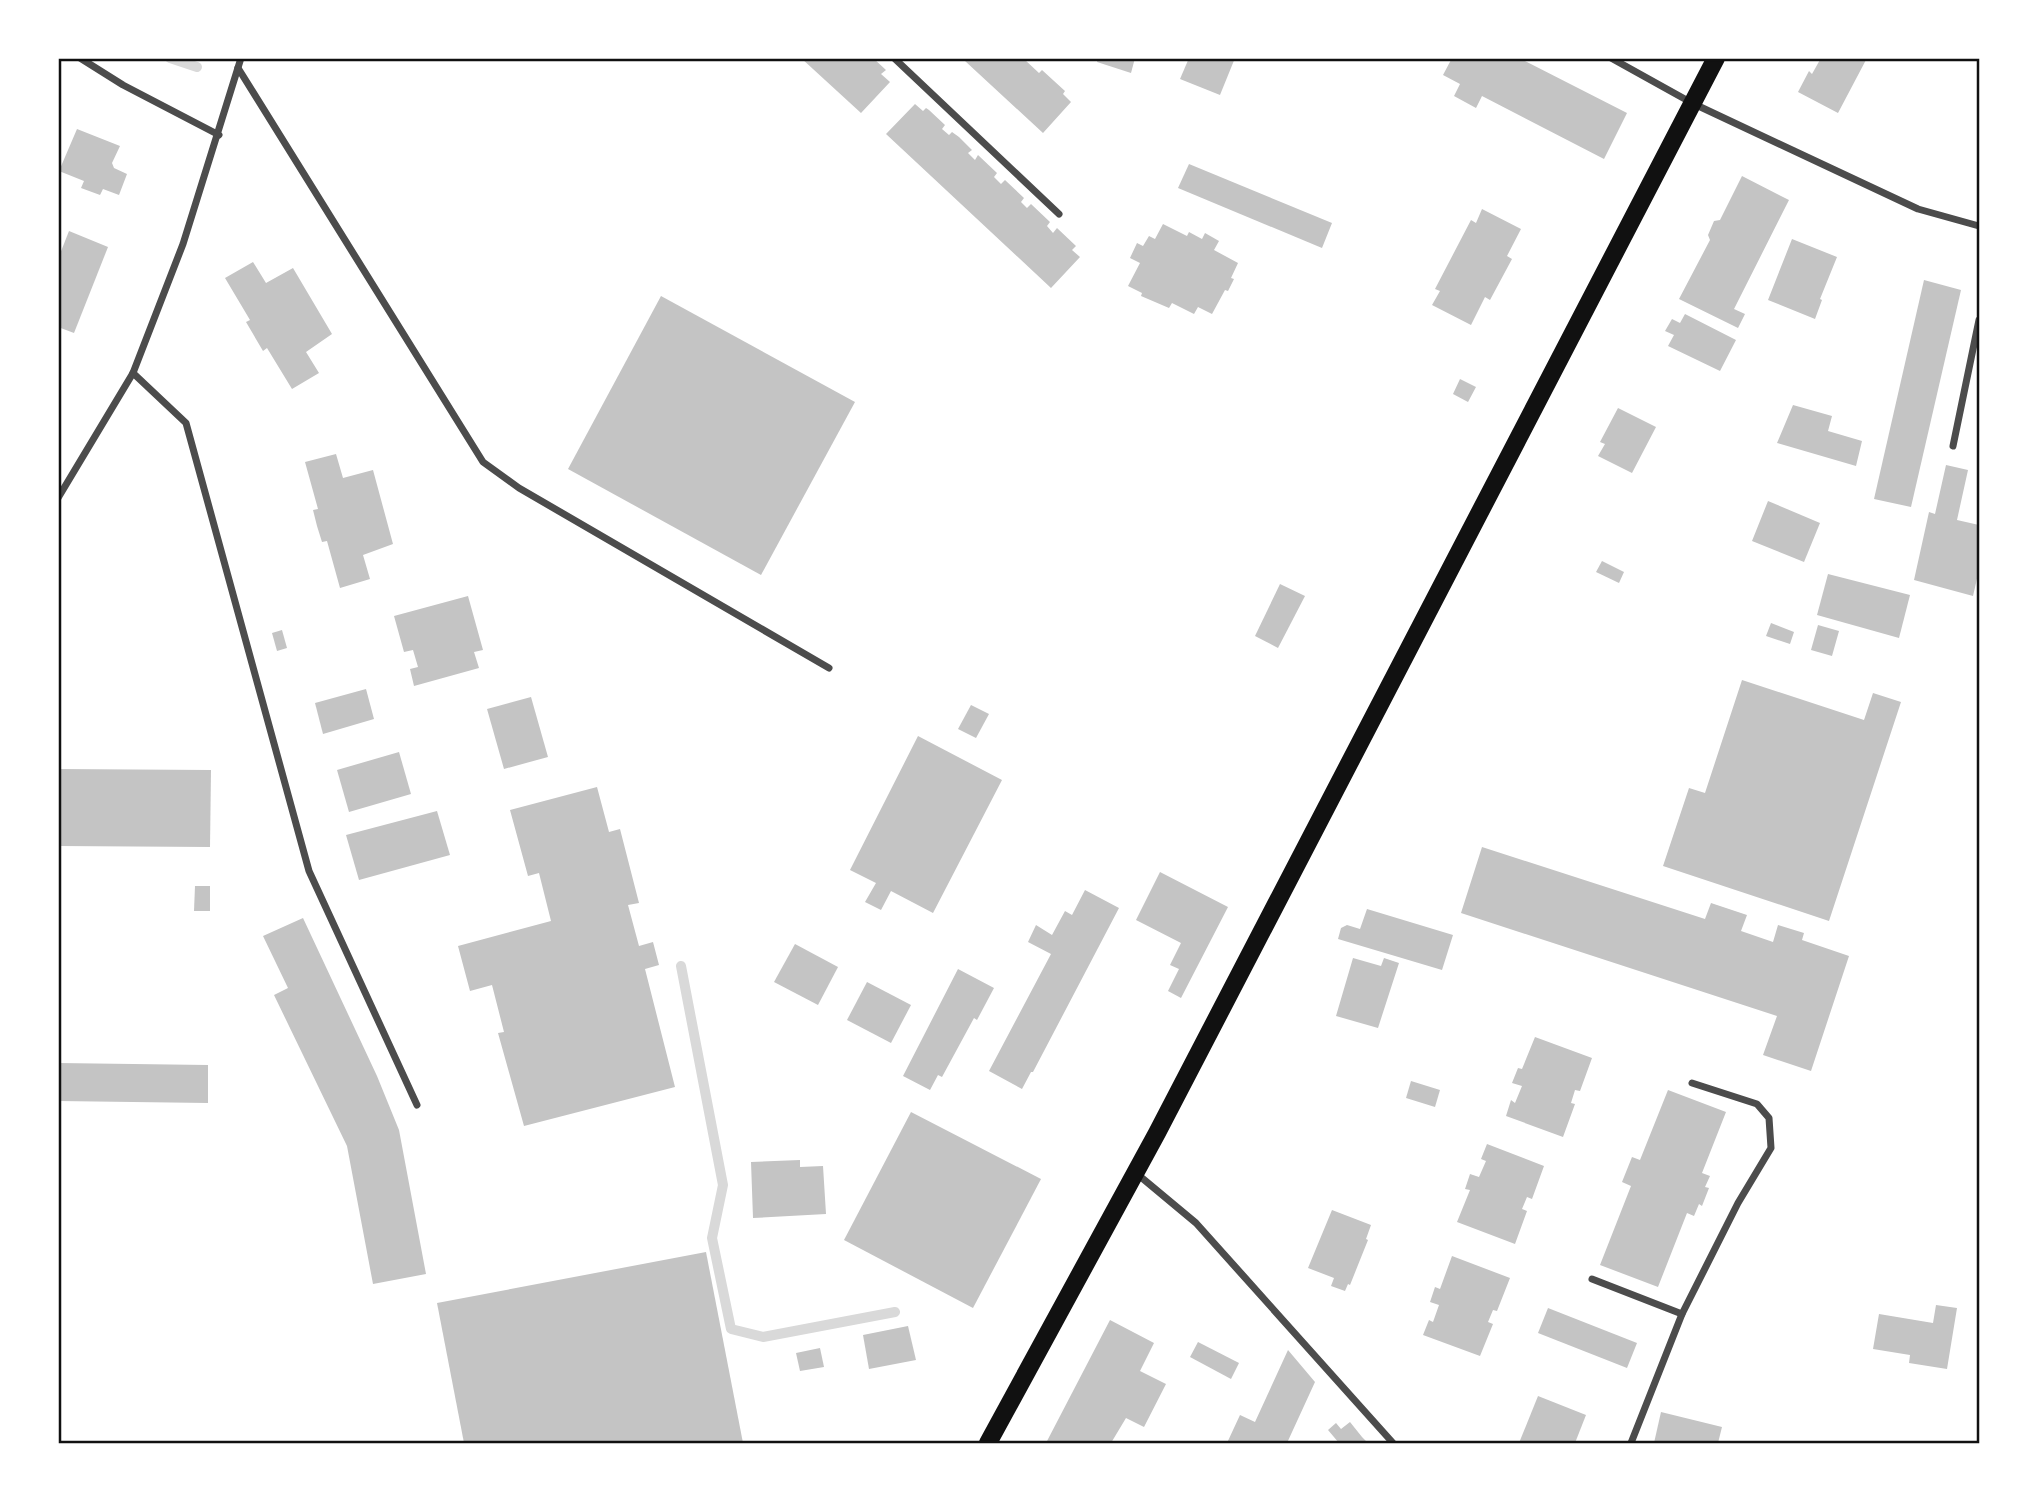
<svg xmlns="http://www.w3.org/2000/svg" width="2037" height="1501" font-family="'Asap Condensed',sans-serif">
<rect width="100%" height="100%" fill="#fff"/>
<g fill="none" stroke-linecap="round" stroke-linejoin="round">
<!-- stream -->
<g stroke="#d9d9d9" stroke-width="10">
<path d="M170,58L197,67"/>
<path d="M681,966L723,1185L712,1238L731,1329L763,1337L895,1312"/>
</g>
</g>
<!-- building -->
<g fill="#c4c4c4">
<path d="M801,58H873L886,70L881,74L890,82L861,113Z"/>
<path d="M968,58H1026L1024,59L1039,73L1042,70L1065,91L1063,94L1071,102L1043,133L965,61Z"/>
<path d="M1098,58H1135L1131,73L1097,62Z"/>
<path d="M1189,58H1235L1220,95L1180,79Z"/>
<path d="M1452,58H1519L1627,113L1604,159L1482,96L1476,108L1454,96L1460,84L1443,75Z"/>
<path d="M1821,58H1867L1838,113L1798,92L1809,71L1812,74Z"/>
<path d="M915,104L923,111L926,108L929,110L945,125L942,129L949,135L952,132L959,137L972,150L968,153L975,160L978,155L997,173L994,177L1001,184L1005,180L1024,198L1021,202L1027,208L1031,204L1050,222L1047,226L1053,233L1057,228L1076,246L1072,250L1080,257L1051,288L886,134Z"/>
<path d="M77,129L120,146L112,163L114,168L127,174L119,195L103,189L100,195L81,188L84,181L59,171Z"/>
<path d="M1189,164L1332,223L1322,248L1178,188Z"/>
<path d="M1742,176L1789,200L1734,309L1745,314L1738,328L1679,299L1710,240L1708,235L1714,221L1720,220Z"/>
<path d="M1482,209L1521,229L1507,256L1512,259L1490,300L1485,297L1471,325L1432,305L1440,291L1435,289L1471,220L1476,223Z"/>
<path d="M1163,224L1187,236L1189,232L1202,239L1205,233L1219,241L1214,250L1238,263L1231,278L1234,279L1228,291L1225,290L1212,314L1198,307L1194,314L1172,303L1169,308L1141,296L1142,293L1128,286L1140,263L1130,258L1137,243L1143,246L1149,236L1155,239Z"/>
<path d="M69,231L108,247L74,333L58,327V259Z"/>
<path d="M1792,239L1837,257L1820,299L1822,300L1815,319L1768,300Z"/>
<path d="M253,262L266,283L293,268L332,334L306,352L319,373L292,389L267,348L263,351L246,322L250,320L225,278Z"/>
<path d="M1924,280L1961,290L1911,507L1874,499Z"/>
<path d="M661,296L855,402L761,575L568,469Z"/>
<path d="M1685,314L1736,340L1720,371L1668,346L1674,335L1665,331L1672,319L1680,323Z"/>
<path d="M1460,379L1476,387L1468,402L1453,394Z"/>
<path d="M1793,405L1832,416L1828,431L1862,441L1856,466L1777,443Z"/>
<path d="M1618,408L1656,427L1632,473L1598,456L1605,444L1600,442Z"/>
<path d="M336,454L343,478L373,470L393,544L363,555L370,579L340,588L327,541L322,542L317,526L313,510L318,509L305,462Z"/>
<path d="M1946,465L1968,470L1957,520L1979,525V570L1973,596L1914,580L1929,512L1935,514Z"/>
<path d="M1768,501L1820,523L1804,562L1752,541Z"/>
<path d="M1602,561L1624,572L1619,583L1596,572Z"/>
<path d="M1828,574L1910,595L1899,638L1817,615Z"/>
<path d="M1280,584L1305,596L1278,648L1255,636Z"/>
<path d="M468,596L483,650L474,652L479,668L414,686L410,669L418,667L413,650L404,652L394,616Z"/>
<path d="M1771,623L1794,632L1790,644L1766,636Z"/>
<path d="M1818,625L1839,631L1832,656L1811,650Z"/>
<path d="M282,630L287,648L277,651L272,633Z"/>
<path d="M1742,680L1864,720L1873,693L1901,702L1829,921L1663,866L1689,788L1705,793Z"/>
<path d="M366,689L374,719L323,734L315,703Z"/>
<path d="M531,697L548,757L504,769L487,709Z"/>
<path d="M971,705L989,714L976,738L958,729Z"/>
<path d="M918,736L1002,780L933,913L891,891L881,910L865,902L876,883L850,870Z"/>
<path d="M399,752L411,794L349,812L337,770Z"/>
<path d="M58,769L211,770L210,847L58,846Z"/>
<path d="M597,787L609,832L620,829L639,903L628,905L639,946L653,942L659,965L645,969L675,1087L524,1126L498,1033L504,1032L492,985L470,991L458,946L551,921L539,873L528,876L510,810Z"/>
<path d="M437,811L450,855L359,880L346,835Z"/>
<path d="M1482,847L1705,919L1711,903L1747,915L1741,931L1773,942L1778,925L1804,933L1802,940L1849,956L1811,1071L1763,1055L1777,1016L1461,913Z"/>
<path d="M1160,872L1228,907L1181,998L1168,991L1179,969L1170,965L1181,943L1136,920Z"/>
<path d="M195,886H210V911H194Z"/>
<path d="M1085,890L1119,908L1033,1072H1031L1022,1089L989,1071L1051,954L1028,942L1036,925L1052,935L1065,911L1072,915Z"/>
<path d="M1367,909L1453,935L1442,970L1338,939L1341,928L1347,925L1360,929Z"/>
<path d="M303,918L377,1076L399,1130L426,1274L373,1284L347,1146L274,995L288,988L263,936Z"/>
<path d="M795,944L838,967L818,1005L774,982Z"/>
<path d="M1353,958L1381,966L1384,958L1399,963L1378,1028L1336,1016Z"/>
<path d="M958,969L994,988L977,1020L974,1018L942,1077L938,1075L930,1090L903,1076Z"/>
<path d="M867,982L911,1005L891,1043L847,1020Z"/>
<path d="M1535,1037L1592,1058L1580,1091L1575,1090L1571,1103L1575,1104L1563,1137L1506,1116L1511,1100L1515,1103L1522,1086L1512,1083L1518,1068L1522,1069Z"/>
<path d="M58,1063L208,1065V1103L58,1101Z"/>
<path d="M1411,1081L1440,1090L1435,1107L1406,1098Z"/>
<path d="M1668,1090L1726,1112L1702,1173L1710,1176L1705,1187L1709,1188L1702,1206L1699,1204L1694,1216L1687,1213L1658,1287L1600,1265L1631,1186L1622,1182L1632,1157L1640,1160Z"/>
<path d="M911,1112L1041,1179L973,1308L844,1240Z"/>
<path d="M1487,1144L1544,1166L1532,1199L1527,1197L1522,1209L1527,1211L1515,1244L1457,1222L1470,1190L1465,1189L1470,1174L1479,1177L1486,1161L1481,1159Z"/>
<path d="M800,1160V1167L823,1166L826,1214L753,1218L751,1162Z"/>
<path d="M1332,1210L1371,1225L1366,1239L1368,1240L1350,1285L1348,1284L1345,1291L1331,1286L1334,1278L1308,1268Z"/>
<path d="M706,1252L743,1443H464L437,1303Z"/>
<path d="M1452,1256L1510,1278L1497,1311L1493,1310L1488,1322L1493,1324L1480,1356L1423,1335L1429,1320L1433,1322L1439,1305L1430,1302L1435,1287L1440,1289Z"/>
<path d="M1936,1305L1957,1308L1947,1369L1909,1363L1910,1355L1873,1349L1879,1314L1933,1323Z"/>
<path d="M1548,1308L1637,1343L1627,1368L1538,1333Z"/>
<path d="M1110,1320L1154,1343L1140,1371L1166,1384L1144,1427L1126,1418L1111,1443H1046Z"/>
<path d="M908,1326L916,1360L869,1369L863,1335Z"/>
<path d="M1198,1342L1239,1363L1231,1379L1190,1357Z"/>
<path d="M820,1348L824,1367L800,1371L796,1353Z"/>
<path d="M1288,1350L1315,1382L1287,1443H1227L1240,1415L1255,1422Z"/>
<path d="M1538,1396L1586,1415L1575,1443H1519Z"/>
<path d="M1661,1412L1722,1427L1718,1443H1654Z"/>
<path d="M1350,1422L1362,1437L1368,1443H1339L1328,1430L1336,1423L1341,1429Z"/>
</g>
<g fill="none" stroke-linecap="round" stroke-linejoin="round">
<!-- minor -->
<g stroke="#4c4c4c" stroke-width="7">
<path d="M80,58L123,85L219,135"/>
<path d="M894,58L1059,214"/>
<path d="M1611,58L1692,103L1918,209L1979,226"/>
<path d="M238,68L483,462L519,488L829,668"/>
<path d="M133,373L186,423L309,871L417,1105"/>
<path d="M1953,446L1979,320"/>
<path d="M58,498L133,373L183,244L241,58"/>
<path d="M1136,1173L1196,1223L1393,1443"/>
<path d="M1592,1279L1682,1314"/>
<path d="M1631,1443L1682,1314L1738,1203L1771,1148L1769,1118L1757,1104L1692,1083"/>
</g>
<!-- primary -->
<path stroke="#111" stroke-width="18" d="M988,1443L1157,1133L1716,58"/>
</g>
<!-- border -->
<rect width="2037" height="1501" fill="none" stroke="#ffffff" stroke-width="119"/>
<rect x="60" y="60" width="1918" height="1382" fill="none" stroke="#111" stroke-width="2.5"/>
</svg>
